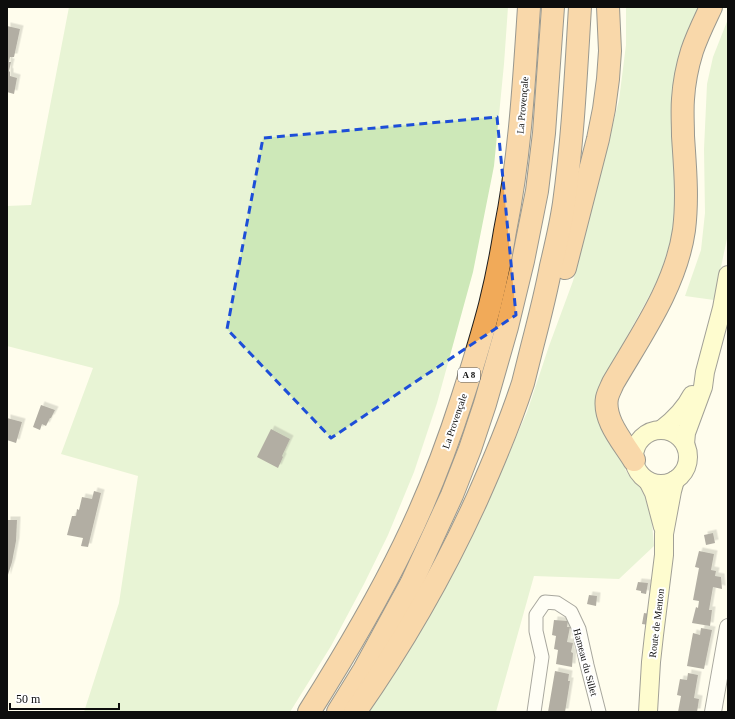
<svg xmlns="http://www.w3.org/2000/svg" width="735" height="719" font-family="'Times New Roman',serif">
<defs>
<filter id="shadow"><feDropShadow dx="3.5" dy="-3.5" stdDeviation="0" flood-color="#0004"/></filter>
</defs>
<rect width="100%" height="100%" fill="#fffded"/>
<!-- green -->
<g fill="#cde8b8">
<path d="M69,7H508L504,64L494,166L473,272L437,403L414,472L388,535L364,584L331,646L290,712H84L119,603L138,476L61,454L93,368L7,346V206L31,205Z"/>
<path d="M626,7H700L684,39L677,64L673,93V134L676,205L671,238L661,273L647,300L610,367L598,411L602,430L610,445L623,460L626,471L631,478L639,485L648,503L651,511L654,546L619,579L534,576L496,712H366L456,564L496,483L527,412L549,346L573,281L619,100L626,45Z"/>
<path d="M728,19V234L714,300L685,296L701,250L705,213L704,149L707,84L713,57Z"/>
</g>
<!-- building -->
<g fill="#554f4a" filter="url(#shadow)">
<path d="M7,26L20,29L14,57H10L9,62H11L9,71L10,72V76L17,78L14,94L7,92Z"/>
<path d="M41,405L55,410L51,418H50L46,426L42,424L40,430L33,427Z"/>
<path d="M7,418L22,422L16,443L7,440Z"/>
<path d="M271,429L290,439L282,456L283,457L278,468L257,457Z"/>
<path d="M94,491L101,493L88,547L81,546L83,538L67,535L72,516H76L77,509L79,510L82,497L92,499Z"/>
<path d="M7,520H17L16,541L12,562L7,578Z"/>
<path d="M713,533L715,543L706,545L704,535Z"/>
<path d="M699,551L714,554L711,570L716,571L715,576L721,577L722,589L713,587L709,610H712L710,626L692,623L696,607L698,608L699,601L693,600L699,568L695,567Z"/>
<path d="M638,582L648,583L646,594L641,593V591L636,590Z"/>
<path d="M589,595L597,596L596,606L587,604Z"/>
<path d="M644,613L650,614L649,625L642,624Z"/>
<path d="M554,620L568,621L567,627H570L567,642L573,643L571,652L573,653L572,667L556,664L558,650L554,649L556,636L552,635Z"/>
<path d="M701,628L712,630L704,669L687,666L693,633L700,635Z"/>
<path d="M555,671L569,674L568,681H570L565,712H548Z"/>
<path d="M688,673L698,675L694,698L699,699L697,712H678L681,696L677,695L680,679L687,680Z"/>
</g>
<g fill="none" stroke-linecap="round" stroke-linejoin="round">
<!-- minor casing -->
<g stroke="#404040" stroke-width="15">
<path id="minor" d="M534,712L542,657L536,631V615L545,602L557,603L571,612L579,629L587,665L599,712"/>
</g>
<!-- tertiary casing -->
<g stroke="#404040" stroke-width="18">
<path id="tertiary" d="M713,712L728,627"/>
</g>
<!-- secondary casing -->
<g stroke="#2f2f2f" stroke-width="20">
<g id="secondary">
<path d="M661,430C674,420 685,409 692,395"/>
<circle cx="661" cy="457" r="27"/>
<path d="M685,444L686,433L703,387L705,372L722,308L728,275"/>
<path d="M648,481L654,493L663,527"/>
<path d="M648,712L651,662L654,635L664,555V534L672,491L675,480"/>
</g>
</g>
<!-- motorway casing -->
<g stroke="#1e1e1e" stroke-width="24">
<g id="motorway">
<path d="M565,268L598,139L604,109L608,79L610,51L608,7"/>
<path d="M634,460C623,442 603,420 607,398C608,393 611,388 613,383C641,335 676,286 684,230C688,198 685,167 683,136C683,124 682,111 683,99C684,83 687,67 692,51C697,36 704,22 711,7"/>
<path d="M309,712C343,658 376,603 404,545C427,498 446,449 462,399C472,368 482,336 490,305C496,281 501,256 505,231C520,157 524,82 529,7"/>
<path d="M338,712L364,670L411,584L452,495L470,449L485,404L507,327L523,261L537,191L544,133L553,7"/>
<path d="M355,712C402,645 443,574 477,499C494,461 510,423 523,383C526,371 529,359 532,347C539,320 546,293 551,266C556,245 561,224 564,203C573,138 576,72 580,7"/>
</g>
</g>
<!-- minor -->
<use href="#minor" stroke="#fff" stroke-width="13"/>
<!-- tertiary -->
<use href="#tertiary" stroke="#fff" stroke-width="16"/>
<!-- secondary -->
<use href="#secondary" stroke="#fdfaaa" stroke-width="18"/>
<!-- motorway -->
<use href="#motorway" stroke="#f1aa59" stroke-width="22"/>
</g>
<!-- marked area -->
<path d="M0 0H735V719H0ZM497,117L516,315L331,438L227,329L263,138Z" fill="#fffded" fill-opacity=".55" fill-rule="evenodd"/>
<path fill="none" stroke="#1d4ed8" stroke-width="3" stroke-dasharray="8 5" stroke-linejoin="round" d="M497,117L516,315L331,438L227,329L263,138Z"/>
<g text-anchor="middle" stroke-width="4" stroke-linejoin="round" paint-order="stroke">
<!-- shield labels -->
<rect fill="#fff" stroke="#565656" stroke-width="1" x="458" y="368" width="22" height="14" rx="3"/>
<g font-size="9" font-weight="bold" fill="#0d0d0d">
<text x="469" y="378">A 8</text>
</g>
<!-- street labels -->
<g font-size="10" fill="#0d0d0d" stroke="#fff">
<text transform="translate(522 105) rotate(-85)" y="4">La Provençale</text>
<text transform="translate(454 421) rotate(-71)" y="4">La Provençale</text>
<text transform="translate(656 623) rotate(-83)" y="4">Route de Menton</text>
<text transform="translate(586 662) rotate(75)" y="4">Hameau du Sillet</text>
</g>
</g>
<!-- border -->
<rect width="735" height="719" fill="none" stroke="#0d0d0d" stroke-width="16"/>
<!-- scale -->
<path d="M10 703v6h109v-6" fill="none" stroke="#0d0d0d" stroke-width="2"/>
<text x="16" y="703" font-size="12" fill="#0d0d0d" stroke="#ffffff" stroke-width="3" paint-order="stroke">50 m</text>
</svg>
